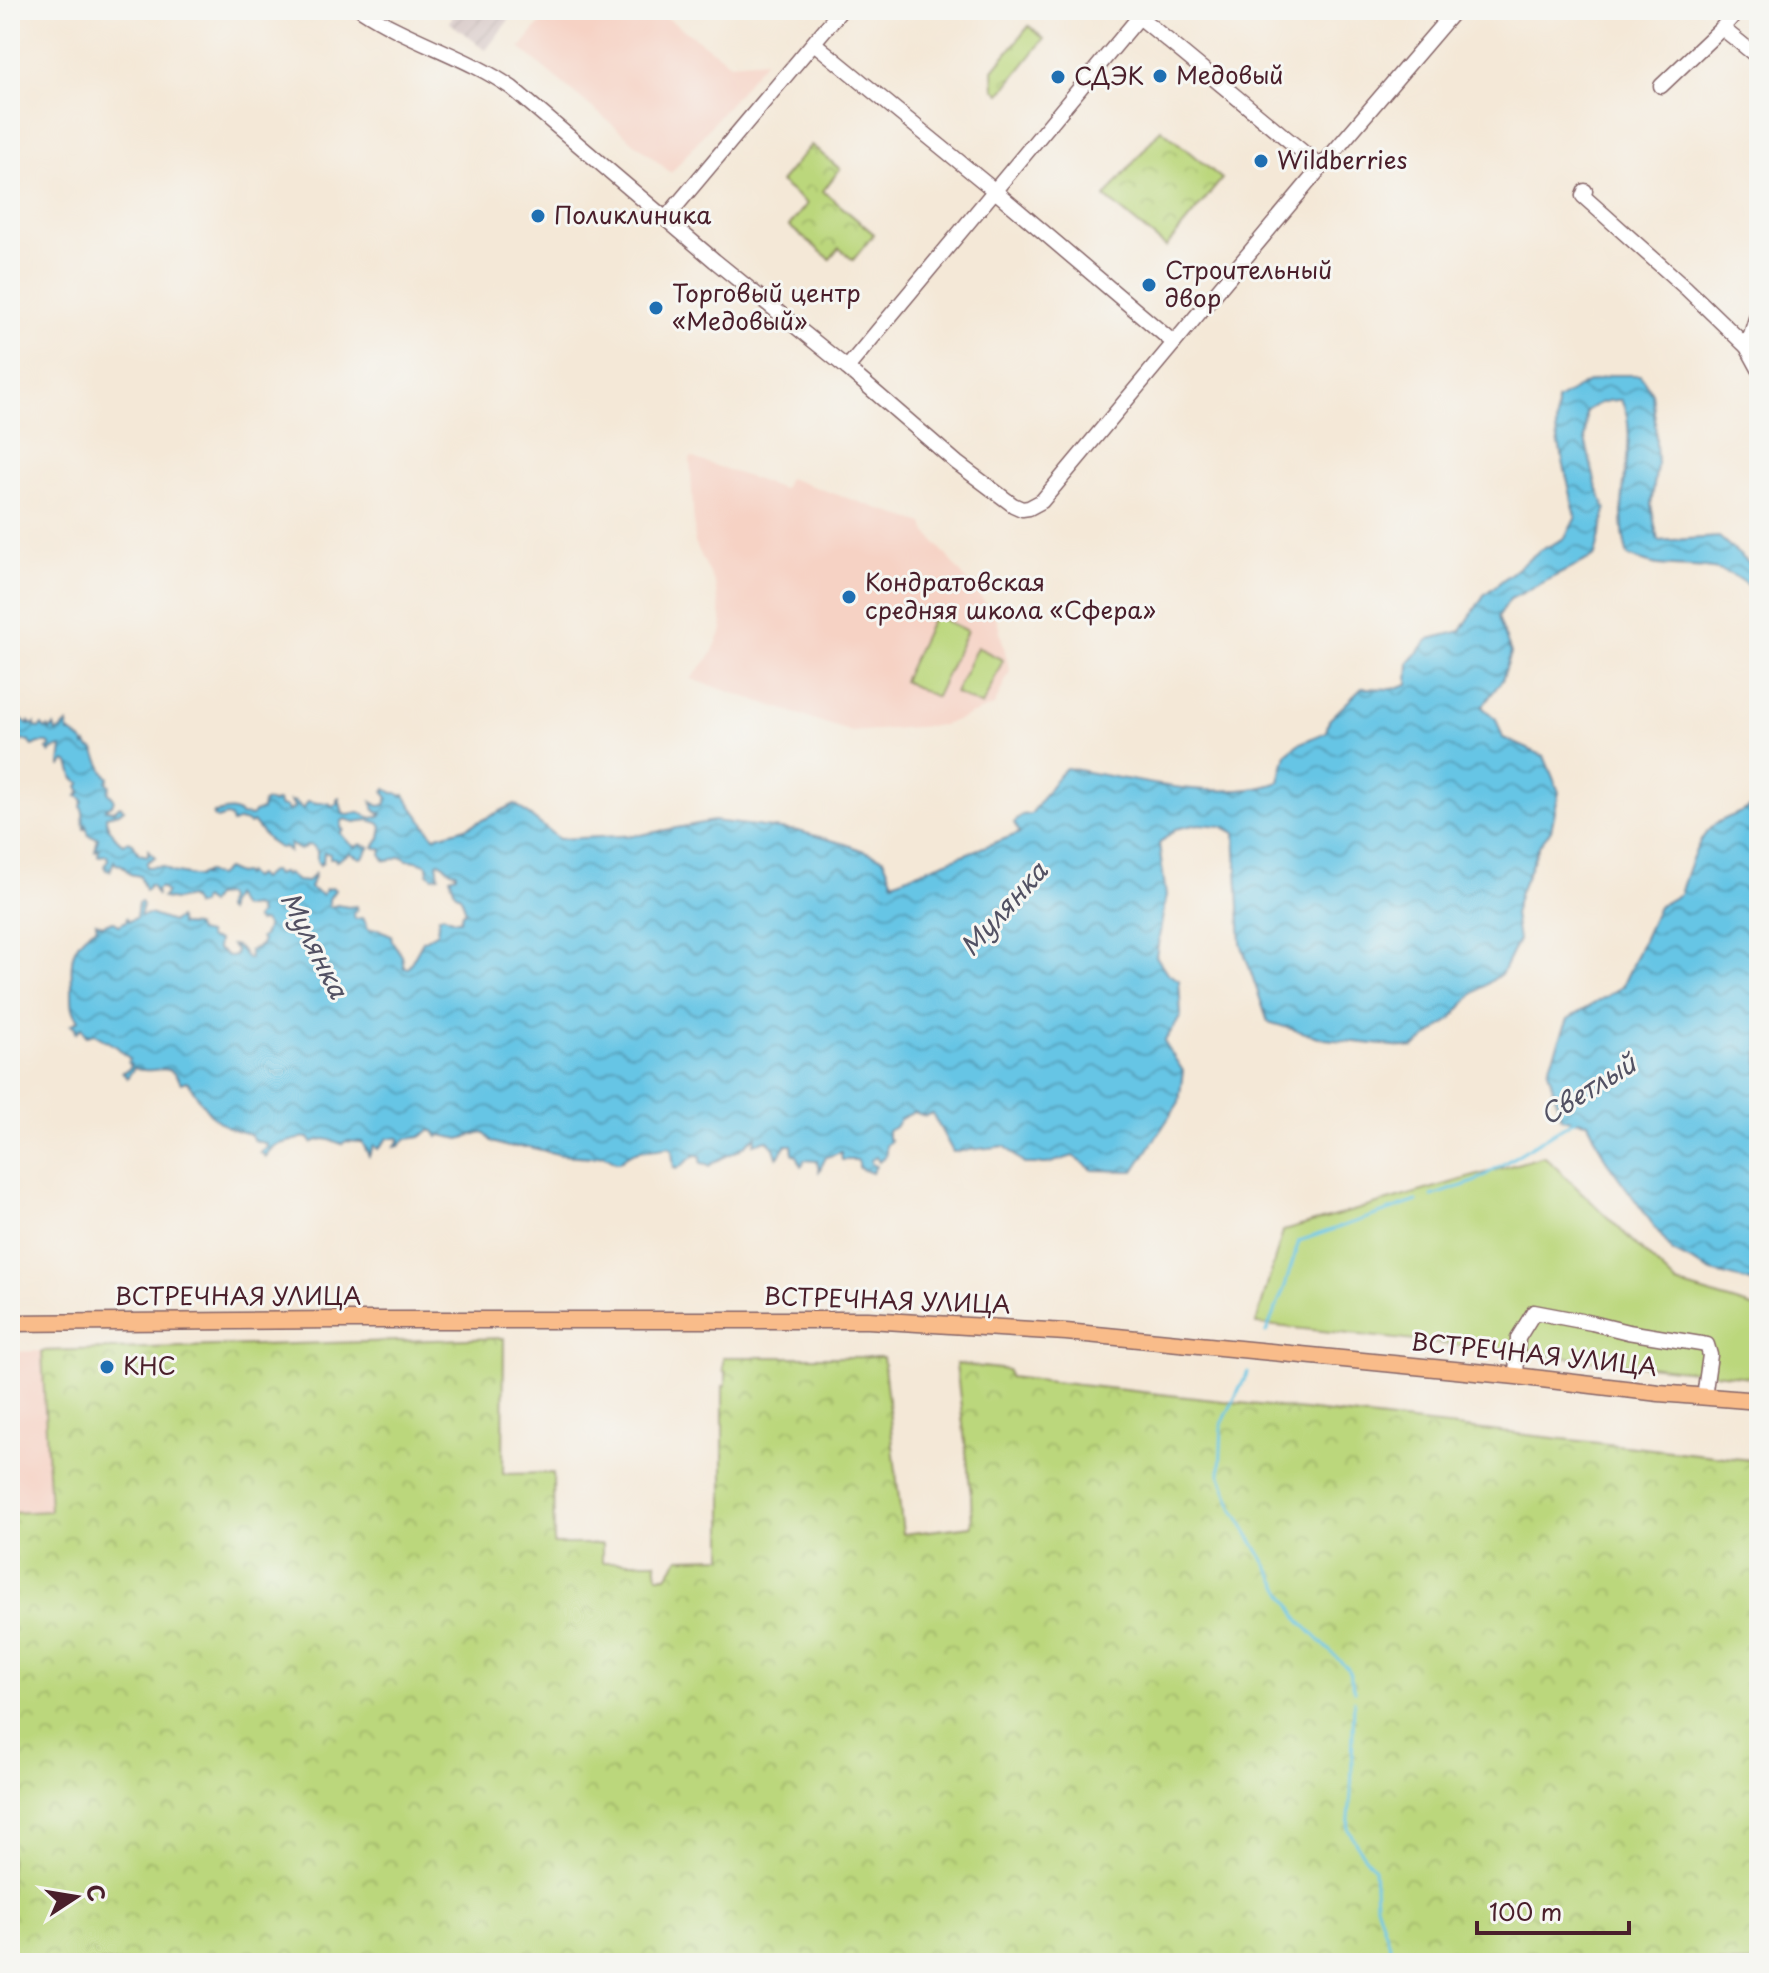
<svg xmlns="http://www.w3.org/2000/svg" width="1769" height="1973" font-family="'Playpen Sans',sans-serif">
<defs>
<pattern id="industrial-furrows" width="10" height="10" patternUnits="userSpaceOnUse" patternTransform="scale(2)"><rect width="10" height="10" fill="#d1bfbe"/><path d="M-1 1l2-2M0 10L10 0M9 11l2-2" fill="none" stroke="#b5a4a3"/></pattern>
<pattern id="park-crowns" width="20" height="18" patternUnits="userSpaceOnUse" patternTransform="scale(2)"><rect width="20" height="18" fill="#bbd77c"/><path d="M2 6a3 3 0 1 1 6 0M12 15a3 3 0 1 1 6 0" fill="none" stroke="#a2b86b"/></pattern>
<pattern id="water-waves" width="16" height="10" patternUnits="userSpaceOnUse" patternTransform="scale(2)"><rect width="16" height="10" fill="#66c5e5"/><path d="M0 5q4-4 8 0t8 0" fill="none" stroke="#569fba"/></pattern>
</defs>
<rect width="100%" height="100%" fill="#f6f6f2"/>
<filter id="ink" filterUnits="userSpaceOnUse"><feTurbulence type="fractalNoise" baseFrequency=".0125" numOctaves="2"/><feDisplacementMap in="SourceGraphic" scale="16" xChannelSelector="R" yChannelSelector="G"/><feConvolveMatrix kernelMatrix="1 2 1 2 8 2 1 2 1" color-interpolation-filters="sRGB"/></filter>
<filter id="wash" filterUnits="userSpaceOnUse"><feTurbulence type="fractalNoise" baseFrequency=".006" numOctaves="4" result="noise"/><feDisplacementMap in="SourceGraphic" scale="32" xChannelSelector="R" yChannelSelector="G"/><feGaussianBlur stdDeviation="1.8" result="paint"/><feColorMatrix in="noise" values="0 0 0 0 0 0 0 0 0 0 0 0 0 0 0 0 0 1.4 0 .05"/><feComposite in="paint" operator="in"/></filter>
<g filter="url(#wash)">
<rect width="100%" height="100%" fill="#f4e8d7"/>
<!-- built -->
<g fill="#f6d2c4">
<path d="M551,10H656L730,63L766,60L671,173L520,48Z"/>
<path d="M690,457L783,489L788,478L924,524L927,532L991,610L997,620L1010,671L994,706L943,725L852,732L691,679L711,655L723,629L715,584L695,543Z"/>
<path d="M42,1351L50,1511L10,1513V1352Z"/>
</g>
<!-- industrial -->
<path fill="url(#industrial-furrows)" d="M458,10H509L514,13L486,50L449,22Z"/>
<!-- park -->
<g fill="url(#park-crowns)" stroke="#827b54" stroke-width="2">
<path d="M1029,26L1044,39L1000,94L994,88L993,70Z"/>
<path d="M1161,129L1222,179L1166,247L1105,197Z"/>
<path d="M811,145L840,169L823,191L874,234L853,260L839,248L830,259L789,226L807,204L780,182Z"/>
<path d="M504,1338L503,1474L553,1473L554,1544H602V1562H656L658,1576H667L679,1558L723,1557V1386L726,1385V1372L723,1371V1357H883L903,1534L972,1526L971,1495L956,1364L1008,1370L1009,1377L1759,1461V1963H10V1513L50,1511L42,1351Z"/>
</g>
<!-- garden -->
<g fill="#bbd77c" stroke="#827b54" stroke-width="2">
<path d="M934,615L967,631L936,697L903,681Z"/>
<path d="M977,647L1003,660L982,706L955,693Z"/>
<path d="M1544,1156L1677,1284L1759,1309V1378L1256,1324L1283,1231Z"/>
</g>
<!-- water -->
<g fill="url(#water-waves)" stroke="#587288" stroke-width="2">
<path d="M1611,375H1640L1652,393L1655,420L1657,465L1651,505L1658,541L1719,537L1759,572V595C1726,561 1701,569 1659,565C1649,564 1638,559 1628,556C1622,536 1621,515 1623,494C1625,463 1636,428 1621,400C1607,399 1597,403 1586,411L1585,439L1596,485L1606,510L1595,556L1510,599L1498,617L1511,653L1502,680L1482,707L1496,719L1503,738L1544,756L1559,792L1551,830L1540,844L1520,892L1514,914L1518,940L1502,973L1473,994L1450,1020L1413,1048L1325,1039L1268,1022L1241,943L1235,833L1222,826L1199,824L1175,829L1159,844L1166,896L1156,956L1167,973L1179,980L1181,1016L1164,1042L1183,1071L1179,1102L1134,1171L1093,1170L1073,1156L1047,1164H1024L1005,1146L953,1152L932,1113L925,1116L914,1112L900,1119L895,1127L888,1131V1138L891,1141L886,1145V1155L879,1162L876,1157L871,1160V1163L876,1166L872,1173L859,1168V1163L857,1160H842L841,1152L826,1157L819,1171L817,1161L804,1160L803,1165L801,1166L798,1157L793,1153L792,1145H785L779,1156L777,1157L774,1148L767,1140L754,1144L756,1136C749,1141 742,1150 733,1153C724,1157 718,1159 709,1166L707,1164L701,1163V1156L695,1155L677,1169L674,1168L672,1151L669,1147C652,1152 634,1146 620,1162H616L604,1155L592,1157L562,1155L529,1147H508L492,1142L485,1133L482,1132L460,1139L441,1135L438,1137L434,1131H429L420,1137L406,1139L399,1146L394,1147L400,1140L398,1138H388L378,1149L374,1145L369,1156L362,1142L346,1141L342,1144C331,1140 322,1136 312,1143L309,1138C295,1137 308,1137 295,1140C280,1145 273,1142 266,1157L260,1152L266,1148L267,1144L254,1140L250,1134C215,1128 206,1110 188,1082L186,1081L181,1083C168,1057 154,1077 134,1068L127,1078L122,1072L128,1070L131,1065L128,1063L130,1059L117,1047L94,1034L86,1036L82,1027L76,1033L75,1027L71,1025L79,1020C71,1010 72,1001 72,989C71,960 69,943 97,927L96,922L102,925L113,921L119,925L126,921L127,918L129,921L136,918L138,903L141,902L143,905L140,916L149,914L172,922L178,918L180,925L195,926L198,932L207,934C208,942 213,939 218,941L217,949C224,952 227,959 235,956L236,950L231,945C242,945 242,955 248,959L250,958L249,951L261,945L262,941L260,938L263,936C265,931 269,925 263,921L258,922L255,919L259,914L257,908L253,906L241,908L233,895L228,906V912L225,910V904L227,900L225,895L214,896L209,904L204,899L202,900L201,904L195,906L189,897L175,900L162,898L166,892L160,887L156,890L157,896L151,885H149L147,890H145L140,876L130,874L122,865L116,864L114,861L110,871L106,870L104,866L108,860L107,855L98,856L99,849L95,851L98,838L89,836L86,825L84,830L83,812L81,806L83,801L80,797L77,796L81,792L78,786L81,783L74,779L69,763L65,761L61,766L60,764L62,747L53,749L50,753L47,749L51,746L48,743H39L33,746L28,741L23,740L10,749V716L15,720L17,717L29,725V722L32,725L35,723V727L39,728L42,725L45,729L48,727L50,730L54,726L56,732L61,730L68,723V733H70V732L84,742L85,746L87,744L89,748L94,750L104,772L109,778L107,782L110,786L108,792L114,799L112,805L106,808L105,810L114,811L120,806L124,809L119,813L106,816C105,825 116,840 123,844L128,841L133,843L139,854L148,856V850L155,857L147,862V867L163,866L172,872L198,877L201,874L205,876L203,873L208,872L212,875L218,876L226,869L237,874L243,873L245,876L247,873L252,878L257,875L261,879L270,872L273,871L276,875L282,873L285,876L287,873L297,881L307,882L315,873L310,888L322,895L326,889L333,888L335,890L329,899V907L338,905L348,907L356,906L357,911L353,912L355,919L363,918L369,930L378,929L391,935L392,941L402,956L404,968H408L423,941L437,932L439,917L443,915L454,920H460L462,913L466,911L461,897L455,892L450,877L456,875V872L451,871L440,862L437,863L439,876L433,877L428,873L427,865C420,861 414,860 407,860L401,856L388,861L384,860L381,855L382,850L374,847L380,838L382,827L379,823L369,820L355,822L345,819L342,821L341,828L344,830L340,833C346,839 347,844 356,847L360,844L370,847L363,857L360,858L350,853L336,861L335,858H330V854L324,852L323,862L320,865L317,861V851L313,846L308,845L300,850L290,844L289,852L284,847L279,848L269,841L253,822L249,824C243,819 239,820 232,823L230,817L226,816L217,819L213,816L214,813C225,812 232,807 241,815L252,816L254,812L262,810L263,803L266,801L272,803L278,801L279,806L286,807L289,812L295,807L290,801L296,802L303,809L308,801L317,803H329L332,806L337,804V800L339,798L343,814L349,815L358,812C366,815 372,822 382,814L375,811L372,802L379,806L385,805L388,798L383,791L386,789L393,793H397L401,796L404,795L434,837L466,828L515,804L559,839L640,835L713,821L798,831L845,844L883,858L893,882L1020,833L1014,823L1022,815L1031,814C1044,798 1051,781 1066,768C1126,778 1223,804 1279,782L1286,754L1298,744L1326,732L1329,720L1362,688L1393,689L1408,684L1409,663L1429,639L1461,631L1484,595L1539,551L1565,538L1576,517L1556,431L1557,400L1587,383Z"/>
<path d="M1759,800V1284L1712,1272L1673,1252L1606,1160L1588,1122L1561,1118L1548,1070L1568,1019L1622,987L1658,907L1680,894C1686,875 1697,837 1714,825C1728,815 1747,813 1759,800Z"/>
</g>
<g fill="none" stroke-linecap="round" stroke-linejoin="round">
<!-- stream -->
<g stroke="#66c5e5" stroke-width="3">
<path d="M1432,1196L1474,1182L1576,1119"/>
<path d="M1266,1332L1285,1286L1299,1241L1417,1201"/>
<path d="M1248,1372L1222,1424L1220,1474L1234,1510L1300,1621L1348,1669L1355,1691"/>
<path d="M1354,1700L1351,1795L1348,1829L1359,1849L1374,1868L1376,1904L1395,1963"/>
</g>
</g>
</g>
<g filter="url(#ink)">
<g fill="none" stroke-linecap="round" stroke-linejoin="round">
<!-- minor casing -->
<g stroke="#866567" stroke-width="17">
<g id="minor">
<path d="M362,10C409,41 466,56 512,88L715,261L847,368L957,463L1013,505L1022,509L1029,508L1042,501L1321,167L1455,10"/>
<path d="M1131,10L1321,167"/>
<path d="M1722,28L1759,58"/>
<path d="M814,43L995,191L1174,343"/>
<path d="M1661,86L1722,28L1738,10"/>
<path d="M1585,191L1583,196L1686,288L1747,347L1759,369"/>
<path d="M666,218L841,10"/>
<path d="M1747,347L1759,309"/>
<path d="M847,368L1145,10"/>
<path d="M1516,1376L1518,1338L1534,1312L1592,1323L1628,1332L1707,1345L1710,1355L1704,1397"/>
</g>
</g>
<!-- major casing -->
<g stroke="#866567" stroke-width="19">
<path id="major" d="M10,1323L340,1320H868L1066,1332L1516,1376L1659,1393L1759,1401"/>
</g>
<!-- minor -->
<use href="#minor" stroke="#fff" stroke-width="14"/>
<!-- major -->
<use href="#major" stroke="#f9bc8a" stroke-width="16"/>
</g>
</g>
<!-- markers -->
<g fill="#1f6fb2" stroke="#f6f6f2" stroke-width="3">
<circle cx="1160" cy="76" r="8"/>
<circle cx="1058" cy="77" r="8"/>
<circle cx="1261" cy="161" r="8"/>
<circle cx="538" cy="216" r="8"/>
<circle cx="1149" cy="285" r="8"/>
<circle cx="656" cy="308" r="8"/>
<circle cx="849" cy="597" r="8"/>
<circle cx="107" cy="1367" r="8"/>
</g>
<g text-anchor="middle" stroke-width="6" stroke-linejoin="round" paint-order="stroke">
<!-- poi labels -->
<g font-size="24" fill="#4a1f2b" stroke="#f6f6f2" text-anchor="start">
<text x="1176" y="84">Медовый</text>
<text x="1074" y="85">СДЭК</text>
<text x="1277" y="169">Wildberries</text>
<text x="554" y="224">Поликлиника</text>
<text x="1165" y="279">Строительный<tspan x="1165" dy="28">двор</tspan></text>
<text x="672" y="302">Торговый центр<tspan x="672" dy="28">«Медовый»</tspan></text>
<text x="865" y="591">Кондратовская<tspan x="865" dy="28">средняя школа «Сфера»</tspan></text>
<text x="123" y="1375">КНС</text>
</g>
<!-- street labels -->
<g font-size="24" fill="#4a1f2b" stroke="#f6f6f2">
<text x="238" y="1305">ВСТРЕЧНАЯ УЛИЦА</text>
<text transform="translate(887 1301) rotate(2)" y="8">ВСТРЕЧНАЯ УЛИЦА</text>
<text transform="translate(1534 1355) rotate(6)" y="8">ВСТРЕЧНАЯ УЛИЦА</text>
</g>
<!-- water labels -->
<g font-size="26" font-style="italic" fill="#525163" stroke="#f6f6f2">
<text transform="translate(1004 909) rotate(-48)" y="9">Мулянка</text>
<text transform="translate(314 945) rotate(63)" y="9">Мулянка</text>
<text transform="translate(1588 1090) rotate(-32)" y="9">Светлый</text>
</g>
</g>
<!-- margin -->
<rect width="1769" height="1973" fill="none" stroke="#f6f6f2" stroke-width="40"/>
<!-- north arrow -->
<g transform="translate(76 1897) rotate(78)" stroke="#f6f6f2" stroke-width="6" paint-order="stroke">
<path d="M0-6L14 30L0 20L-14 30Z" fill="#4a1f2b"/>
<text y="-12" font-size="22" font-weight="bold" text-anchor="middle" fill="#4a1f2b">С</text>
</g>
<!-- scale -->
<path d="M1477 1921v12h152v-12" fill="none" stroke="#4a1f2b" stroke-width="4"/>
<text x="1489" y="1921" font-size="24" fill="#4a1f2b" stroke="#f6f6f2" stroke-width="6" paint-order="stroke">100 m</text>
</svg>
